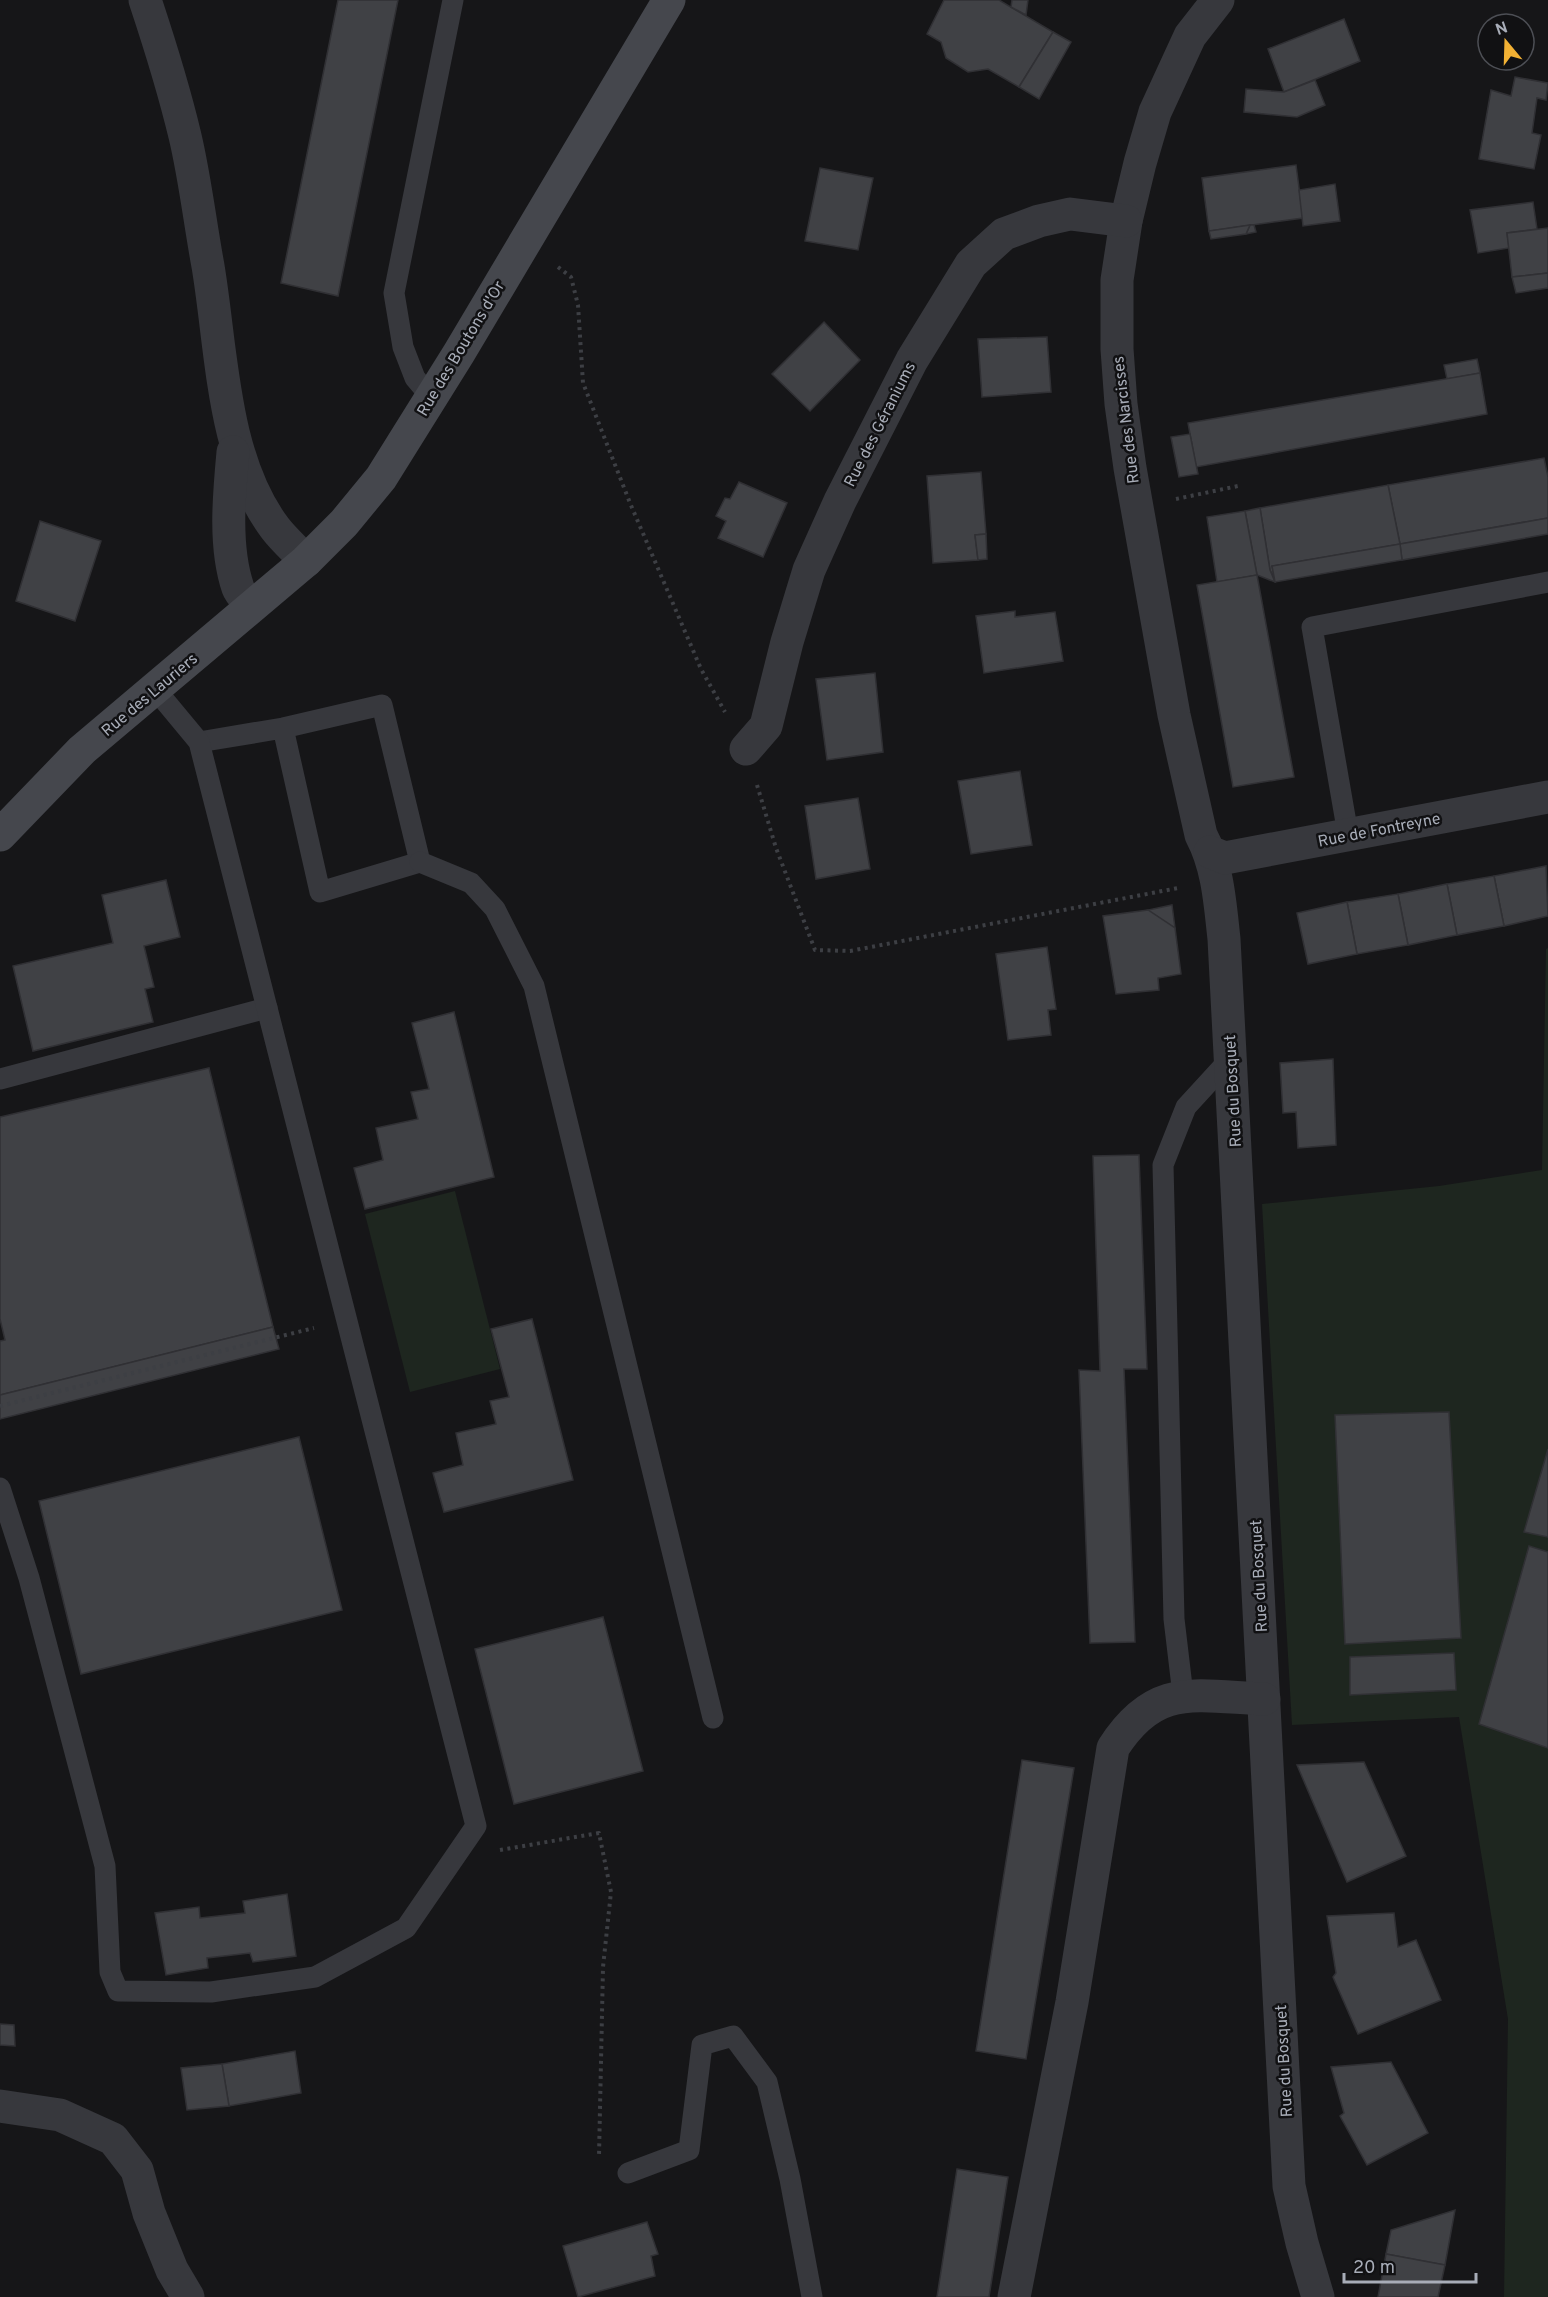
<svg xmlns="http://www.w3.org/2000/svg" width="1548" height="2297" font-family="Overpass,sans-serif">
<rect width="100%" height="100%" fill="#161618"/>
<!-- green -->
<g fill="#1e261f">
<path d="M1548,948V2297H1504L1508,2019L1459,1717L1292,1725L1262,1204L1439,1186L1542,1170L1546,949Z"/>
<path d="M455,1191L500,1369L410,1392L365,1214Z"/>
</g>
<!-- building -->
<g fill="#404145" stroke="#303034" stroke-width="1.5">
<path d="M338,0H398L338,296L281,283Z"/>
<path d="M944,0H999L1053,32L1019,87L988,69L968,72L946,58L941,42L927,34Z"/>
<path d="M1012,0H1028L1026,15L1011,7Z"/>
<path d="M1344,19L1360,61L1284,92L1268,49Z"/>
<path d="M1053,32L1071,42L1039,99L1019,87Z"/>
<path d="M1515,77L1548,83L1546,100L1537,98L1532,133L1541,135L1534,169L1479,159L1491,90L1511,96Z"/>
<path d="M1315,80L1325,105L1297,117L1244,112L1246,89L1284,92Z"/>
<path d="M1296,165L1303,218L1209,231L1202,178Z"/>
<path d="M820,168L873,178L858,250L805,241Z"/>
<path d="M1335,184L1340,221L1303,226L1299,190Z"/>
<path d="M1533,202L1537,229L1507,233L1509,248L1478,253L1470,210Z"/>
<path d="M1250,225H1254L1256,232L1246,234Z"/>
<path d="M1250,225L1246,234L1211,239L1209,231Z"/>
<path d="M1548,228V273L1512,277L1507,233Z"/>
<path d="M1548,273V288L1516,293L1512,277Z"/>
<path d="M824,322L860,360L810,411L772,374Z"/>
<path d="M1047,337L1051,392L982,397L978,339Z"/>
<path d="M1477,359L1480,373L1447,379L1444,365Z"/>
<path d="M1480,373L1487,414L1196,467L1188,423Z"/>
<path d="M1190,434L1198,474L1179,477L1171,437Z"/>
<path d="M1544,458L1548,477V518L1400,544L1388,485Z"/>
<path d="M981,472L986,534L975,535L978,560L933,563L927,476Z"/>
<path d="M739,482L787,503L763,557L718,538L726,521L716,516L725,498L730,499Z"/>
<path d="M1388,485L1400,544L1272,566L1275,579L1270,570L1260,508Z"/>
<path d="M1260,508L1270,570L1275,582L1257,575L1245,511Z"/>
<path d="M1245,511L1257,575L1217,582L1207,517Z"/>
<path d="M1548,518V534L1402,560L1400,544Z"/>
<path d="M40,521L101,541L75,621L16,601Z"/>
<path d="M986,534L987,559L978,560L975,535Z"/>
<path d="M1400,544L1402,560L1275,582L1272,566Z"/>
<path d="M1257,575L1294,777L1233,787L1197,585Z"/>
<path d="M1015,611V617L1055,612L1063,661L984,673L976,616Z"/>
<path d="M875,673L883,752L827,760L816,679Z"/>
<path d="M1020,771L1032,845L971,854L958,781Z"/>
<path d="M858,798L870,869L816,879L805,806Z"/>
<path d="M1546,866L1548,916L1504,926L1494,876Z"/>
<path d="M1494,876L1504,926L1457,935L1447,884Z"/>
<path d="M166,880L180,937L144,946L154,987L145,989L153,1022L33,1051L13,966L113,943L102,895Z"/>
<path d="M1447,884L1457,935L1408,945L1398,894Z"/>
<path d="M1398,894L1408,945L1357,954L1347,902Z"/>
<path d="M1347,902L1357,954L1308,964L1297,913Z"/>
<path d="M1172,905L1175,928L1148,910Z"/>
<path d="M1148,910L1175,928L1181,974L1158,978L1159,990L1116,994L1103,916Z"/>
<path d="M1047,947L1056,1009L1048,1010L1051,1035L1008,1040L996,954Z"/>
<path d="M454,1012L494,1177L365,1209L354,1168L383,1160L376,1128L418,1119L411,1092L429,1089L412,1023Z"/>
<path d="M1333,1059L1336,1145L1298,1148L1296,1112L1283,1113L1280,1063Z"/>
<path d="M209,1068L273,1327L0,1395V1341L5,1340L0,1319V1117Z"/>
<path d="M1139,1155L1147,1369H1124L1135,1642L1090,1643L1079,1370L1100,1371L1093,1156Z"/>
<path d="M532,1319L573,1480L444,1512L433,1473L463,1465L456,1433L496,1424L490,1401L509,1397L491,1329Z"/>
<path d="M273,1327L279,1349L0,1419V1395Z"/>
<path d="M1449,1412L1461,1638L1345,1644L1335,1415Z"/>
<path d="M299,1437L342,1610L81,1674L39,1501Z"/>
<path d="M1548,1449V1537L1524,1532Z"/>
<path d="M1529,1546L1548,1552V1748L1479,1724Z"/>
<path d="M603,1617L643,1771L514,1804L475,1649Z"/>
<path d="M1454,1653L1456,1690L1350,1695V1657Z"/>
<path d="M1022,1760L1074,1768L1026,2059L976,2051Z"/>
<path d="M1364,1762L1406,1856L1347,1882L1297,1765Z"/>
<path d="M287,1894L296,1956L253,1962L250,1953L207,1958L208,1968L166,1975L155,1913L199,1907L200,1918L245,1913L243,1901Z"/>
<path d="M1394,1913L1398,1947L1416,1940L1441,2000L1358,2034L1333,1977L1336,1973L1327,1916Z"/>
<path d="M0,2024L14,2025L15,2046L0,2045Z"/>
<path d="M295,2051L301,2093L229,2106L222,2064Z"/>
<path d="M1391,2062L1428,2133L1367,2165L1340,2116L1344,2113L1331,2067Z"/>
<path d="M222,2064L229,2106L187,2110L181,2068Z"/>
<path d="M957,2169L1008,2177L989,2297H937Z"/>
<path d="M1455,2210L1445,2265L1386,2254L1391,2230Z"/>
<path d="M647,2222L658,2254L651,2256L655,2276L578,2297L563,2246Z"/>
<path d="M1386,2254L1445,2265L1438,2297H1378Z"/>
</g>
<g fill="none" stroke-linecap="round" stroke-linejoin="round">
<!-- path -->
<g stroke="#3d3f44" stroke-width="4" stroke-dasharray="3 4.5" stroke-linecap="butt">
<path d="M558,267L571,277L578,305L583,383L630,503L701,669L725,712"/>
<path d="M1176,499L1238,486"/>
<path d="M757,785L776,848L815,950L850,951L1178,888"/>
<path d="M0,1406L314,1328"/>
<path d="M500,1850L599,1833L611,1892L603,1967L599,2156"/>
</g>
<!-- service -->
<g stroke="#37383d" stroke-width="21">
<path d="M431,397L415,378L403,347L394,293L453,0"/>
<path d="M199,742L283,728L382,705L420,862L320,892L283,728"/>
<path d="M1348,834L1312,627L1548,582"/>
<path d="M420,862L471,883L495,909L534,986L713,1718"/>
<path d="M0,1079L267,1008"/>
<path d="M0,1488L29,1578L105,1866L110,1972L118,1991L211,1992L315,1977L406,1928L476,1826L199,742L155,689"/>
<path d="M1183,1695L1174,1619L1163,1165L1186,1107L1230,1059"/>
<path d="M628,2173L689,2150L702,2045L733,2036L767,2082L790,2179L812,2297"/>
</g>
<!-- minor -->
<g stroke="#37383d" stroke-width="33">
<path d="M145,0C160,45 174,90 185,136C195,178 200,223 208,266C222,350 222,458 275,528C284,540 296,550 306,561"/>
<path d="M1218,0L1190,36L1155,112L1140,163L1126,221L1117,280V349L1121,404L1130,468L1174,715L1201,835C1218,867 1220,903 1224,939L1289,2186L1302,2243L1318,2297"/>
<path d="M233,452C229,495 224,547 238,588C240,594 248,601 252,606"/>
<path d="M746,749L766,726L787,642L809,570L840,501L912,360L971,264L1004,234L1039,221L1070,214L1126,221"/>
<path d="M1210,852L1225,858L1548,797"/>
<path d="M0,2106L60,2115L113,2139L137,2170L149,2213L172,2270L188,2297"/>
<path d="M1014,2297L1072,2002L1113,1748C1155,1682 1195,1696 1264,1699"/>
</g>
<!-- secondary -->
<path stroke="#45474d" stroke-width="33" d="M0,835L82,750L306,561L344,523L381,478L459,353L669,0"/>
</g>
<g text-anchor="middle" stroke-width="5" stroke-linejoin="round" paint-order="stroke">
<!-- street labels -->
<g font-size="16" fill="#a8adb8" stroke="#111113">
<text transform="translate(460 348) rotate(-59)" y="6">Rue des Boutons d'Or</text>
<text transform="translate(1125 420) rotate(-97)" y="6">Rue des Narcisses</text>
<text transform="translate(879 424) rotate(-63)" y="6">Rue des Géraniums</text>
<text transform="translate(149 694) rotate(-40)" y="6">Rue des Lauriers</text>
<text transform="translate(1379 829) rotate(-11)" y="6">Rue de Fontreyne</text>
<text transform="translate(1232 1091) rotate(-93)" y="6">Rue du Bosquet</text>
<text transform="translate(1258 1576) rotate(-93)" y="6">Rue du Bosquet</text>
<text transform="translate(1283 2061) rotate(-93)" y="6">Rue du Bosquet</text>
</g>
</g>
<!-- north arrow -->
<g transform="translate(1506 42) rotate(341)"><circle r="28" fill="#111113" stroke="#4d4f55" stroke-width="1.5"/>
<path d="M0-4.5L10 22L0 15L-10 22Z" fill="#f2b134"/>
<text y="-9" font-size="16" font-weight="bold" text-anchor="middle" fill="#a8adb8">N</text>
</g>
<!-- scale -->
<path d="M1344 2273v9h132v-9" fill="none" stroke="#a8adb8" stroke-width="3"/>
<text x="1353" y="2273" font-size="18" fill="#a8adb8" stroke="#111113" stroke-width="4.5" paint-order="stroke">20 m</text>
</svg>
